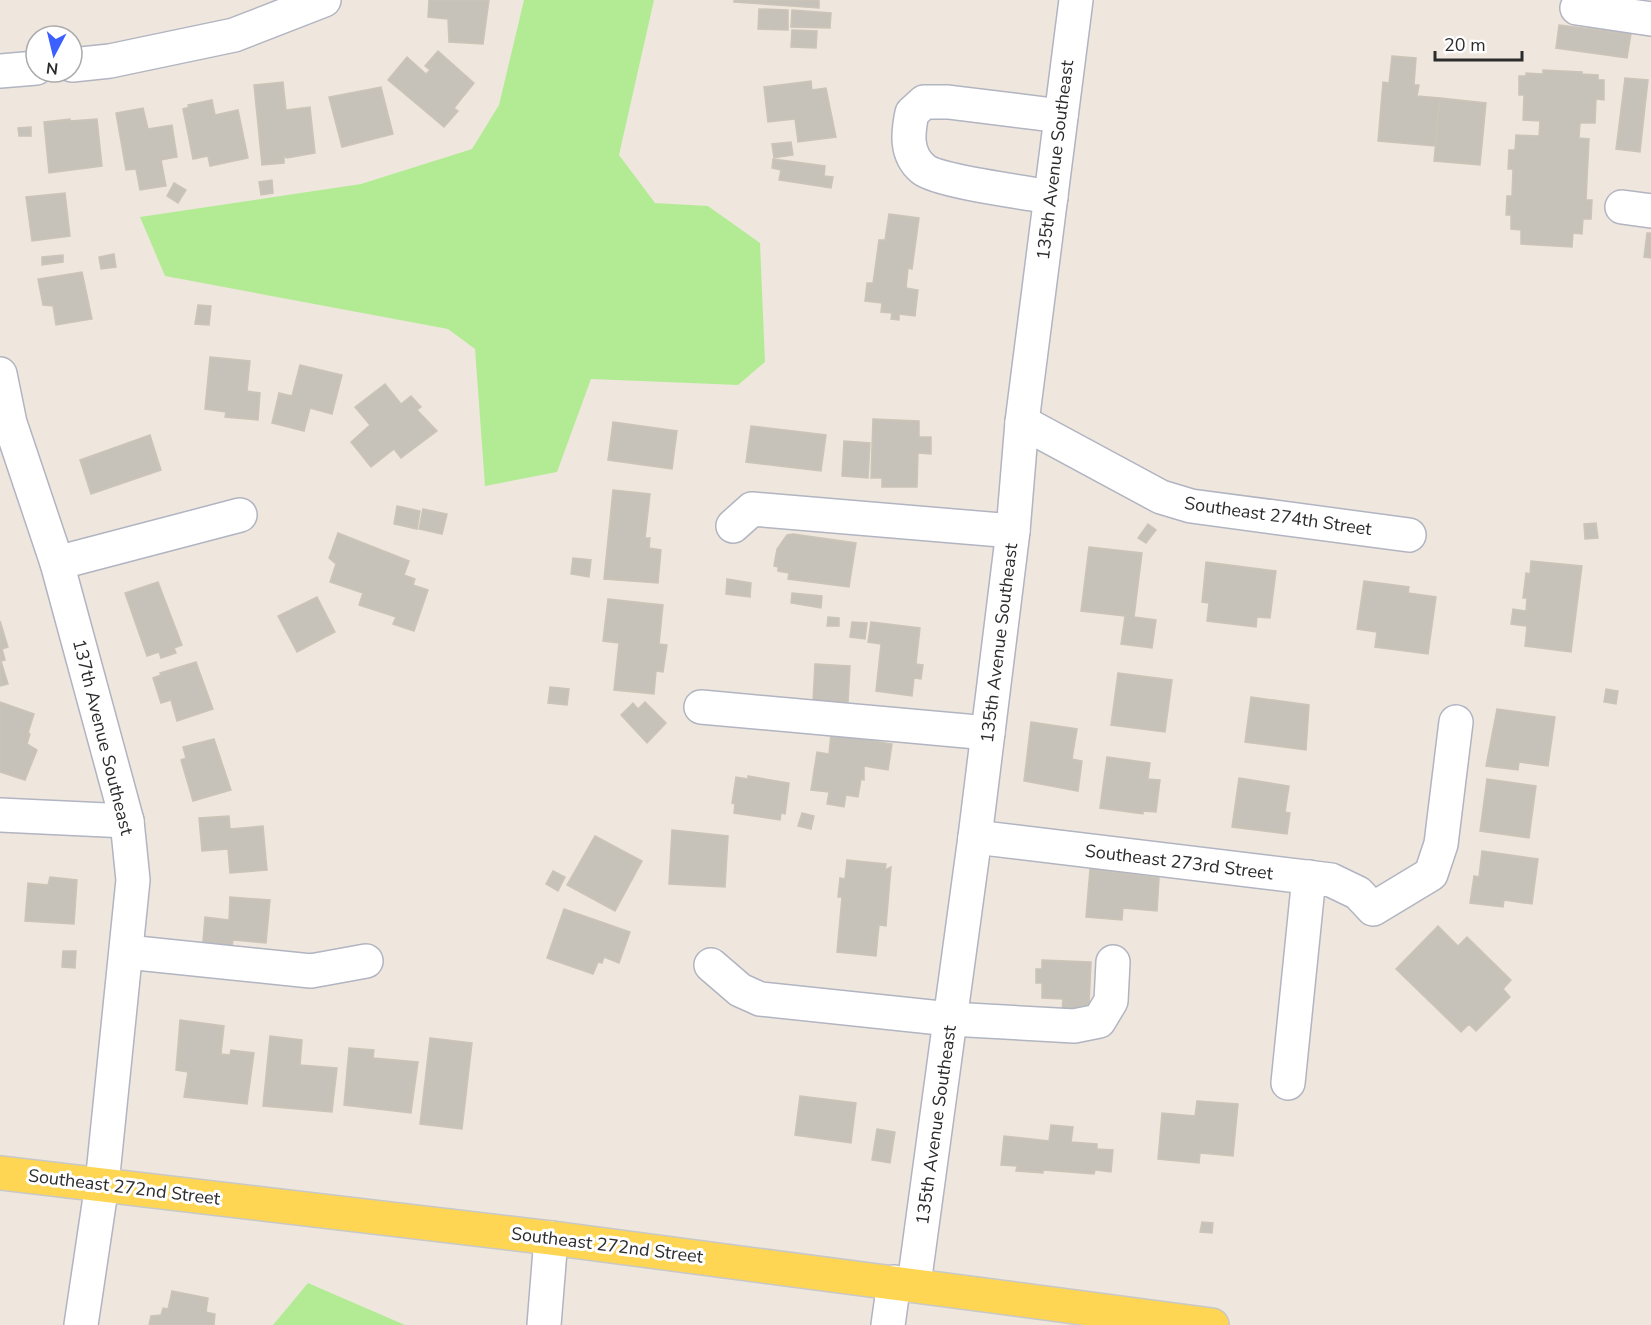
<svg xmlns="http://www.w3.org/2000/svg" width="1651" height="1325" font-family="'Nunito Sans',sans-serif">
<rect width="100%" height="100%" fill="#efe7de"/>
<!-- green -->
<g fill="#b3eb95">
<path d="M524,0H654L619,155L655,203L708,206L760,243L765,362L738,385L591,379L557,472L485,486L475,349L448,329L165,276L140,217L361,184L472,149L499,105Z"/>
<path d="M308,1283L405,1325H273Z"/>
</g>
<!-- building -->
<g fill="#c7c2b9" stroke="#cbc4b7" stroke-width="1.5">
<path d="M429,0H489L483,44L449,42L448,19L428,17Z"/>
<path d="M734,0H819V8L734,2Z"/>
<path d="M759,9L788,10V30L758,29Z"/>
<path d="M792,10L831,13L830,28L791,27Z"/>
<path d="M1559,25L1631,34L1627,58L1556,48Z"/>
<path d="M792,30L817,31L816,48L791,47Z"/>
<path d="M438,51L474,83L454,108L458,111L444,127L388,80L407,57L426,74L430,70L425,66Z"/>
<path d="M1392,56L1416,58L1414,85H1419L1417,96L1440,98L1435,146L1378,141L1383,82L1389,83Z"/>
<path d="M1543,70L1582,72V74L1598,75V80H1604V100L1596,99L1595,123H1580L1579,138L1589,139L1586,200H1592L1591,219H1583L1582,234L1573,233L1572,247L1521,244V230L1511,229V215H1506L1507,196H1512L1513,169H1508L1509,150H1515L1516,135L1539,136L1540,121L1523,120L1524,95H1519V76H1526V73L1543,74Z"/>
<path d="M1625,78L1648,80L1640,152L1616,149Z"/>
<path d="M811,81L812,90L826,88L836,137L798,142L795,119L768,122L764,87Z"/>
<path d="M283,82L286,110L310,107L315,153L287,158L284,156V163L262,165L254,85Z"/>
<path d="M381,87L393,134L342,147L329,97Z"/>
<path d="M1440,98L1486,103L1480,165L1434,161Z"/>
<path d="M212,100L215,115L238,110L248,158L210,166L208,156L193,159L183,109L189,107L188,105Z"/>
<path d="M143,108L148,129L172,125L177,157L161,160L166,186L140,190L136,169L126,170L116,113Z"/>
<path d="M70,119V121L97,119L102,166L49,173L44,122Z"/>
<path d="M31,127V136H19L18,128Z"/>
<path d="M791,142L793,155L774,158L772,144Z"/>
<path d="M773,159L825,166L824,176L833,177L831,188L779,180L781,170L772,168Z"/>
<path d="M272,180L273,193L261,195L259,182Z"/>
<path d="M174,183L186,190L178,203L167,196Z"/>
<path d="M65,193L70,236L32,241L26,197Z"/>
<path d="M889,214L919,218L912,269L908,268L906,288L918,290L915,316L899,314V320L891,319L892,313L881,312L882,303L865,301L867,283H873L879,240H885Z"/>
<path d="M1647,233H1651V258L1644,257Z"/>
<path d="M114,254L116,267L101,269L99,257Z"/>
<path d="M63,255V262L42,265V257Z"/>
<path d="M82,272L92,319L56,325L53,306L43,305L38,279Z"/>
<path d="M198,305L211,306L209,325L195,324Z"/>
<path d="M210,357L250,361L247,391L260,393L258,420L225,417L226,412L205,409Z"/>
<path d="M300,365L342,375L332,414L310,408L304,431L272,423L279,393L292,396Z"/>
<path d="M385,384L401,404L411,396L421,407L417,410L437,431L401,458L394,449L371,467L351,442L370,425L355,407Z"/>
<path d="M873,419L919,421V437H931V454L918,453L917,487H882V478H871Z"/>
<path d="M613,422L677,431L672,469L608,460Z"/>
<path d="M751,426L826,435L821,471L746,462Z"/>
<path d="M150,435L161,470L91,494L80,460Z"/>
<path d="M844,441L870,443L868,478L842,476Z"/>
<path d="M613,490L650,494L645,538H650L649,548L661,550L658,583L604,579Z"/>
<path d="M397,506L420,511L417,529L394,524Z"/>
<path d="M423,509L447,514L442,534L419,529Z"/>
<path d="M1596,523L1598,538L1585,539L1584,524Z"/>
<path d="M1148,524L1156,530L1146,543L1138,538Z"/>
<path d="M338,533L409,561L404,575L415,579L413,585L428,590L414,631L393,624L396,617L359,605L363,593L330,582L336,564L329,558Z"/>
<path d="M793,534L856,543L849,587L788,579L789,573L778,571V567L774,566L777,549L787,535Z"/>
<path d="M1089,547L1142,553L1134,617L1156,620L1152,648L1121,644L1125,616L1081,611Z"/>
<path d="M573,558L591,560L589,577L571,574Z"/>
<path d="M1531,561L1582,566L1571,652L1525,646L1527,626L1511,624L1513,609L1526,611L1527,598H1523L1526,573L1530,574Z"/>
<path d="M1206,562L1276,571L1270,618L1257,617L1256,627L1207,621L1209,603L1202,602Z"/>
<path d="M727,579L751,583L750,597L726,594Z"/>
<path d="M1364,581L1409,587L1408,593L1436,597L1428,654L1375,647L1377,632L1357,629Z"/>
<path d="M158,582L182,645L174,648L176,653L161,658L159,652L147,656L125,593Z"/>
<path d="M792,593L822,596L821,608L791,603Z"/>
<path d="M317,597L335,632L297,652L278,616Z"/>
<path d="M608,599L663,605L659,644L667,645L663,672L656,671L654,694L614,690L619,643L603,641Z"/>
<path d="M828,617L839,618V626H827Z"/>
<path d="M0,621L8,647L2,649L5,660L1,661L8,684L0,686Z"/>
<path d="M852,622L867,623L865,639L850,637Z"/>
<path d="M871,622L920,628L916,664L923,665L921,679L914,678L912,696L876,691L881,644L868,642Z"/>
<path d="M196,662L213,709L177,721L171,700L161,703L153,678L161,675L160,673Z"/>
<path d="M815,664L850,666L848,702L813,701Z"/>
<path d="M1118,673L1172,680L1165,732L1111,725Z"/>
<path d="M550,687L569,689L567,705L548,703Z"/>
<path d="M1606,689L1618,691L1616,704L1604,702Z"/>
<path d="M1251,697L1309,705L1306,750L1245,742Z"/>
<path d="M0,702L34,714L28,733L30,734L27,744L37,750L25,780L0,772Z"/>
<path d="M645,702L666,723L647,743L621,715L633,703L638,709Z"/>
<path d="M1497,709L1555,717L1548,766L1519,762L1518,770L1486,766Z"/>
<path d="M1031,722L1077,729L1072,759L1082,761L1078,791L1024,781Z"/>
<path d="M831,734L892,744L888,770L864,766V780L861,779L858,797L846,795L844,807L827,804L829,792L811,790L817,752L829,754Z"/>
<path d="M214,739L231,790L193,801L181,760L186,758L183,747Z"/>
<path d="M1107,757L1150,763L1148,779L1160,780L1156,812L1143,811V814L1100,808Z"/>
<path d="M748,776L789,783L785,814L781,813L780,820L734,813L735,804L732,803L736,777L748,779Z"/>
<path d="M1239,778L1289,786L1285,812L1290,813L1287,834L1232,827Z"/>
<path d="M1487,779L1536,786L1529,838L1480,831Z"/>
<path d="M802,813L814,816L811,829L798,826Z"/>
<path d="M229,816L230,829L263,826L267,870L230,873L228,849L202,851L199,818Z"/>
<path d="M672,830L728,836L725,887L669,884Z"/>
<path d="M595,836L642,861L615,911L567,885Z"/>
<path d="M1482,851L1538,859L1532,904L1504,900L1503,907L1470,903L1474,876L1479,877Z"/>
<path d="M847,860L886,864L885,870L891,867L886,926L879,925L876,956L837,952L842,897H838L840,878L845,879Z"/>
<path d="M1090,869L1159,878L1157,911L1123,908L1122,920L1086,917Z"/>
<path d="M553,871L565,877L558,891L546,884Z"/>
<path d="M50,877L77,880L74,924L25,921L28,883L48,885Z"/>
<path d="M230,897L270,900L266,943L233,940L231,956L202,953L205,917L229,920Z"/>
<path d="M564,909L630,932L619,963L604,957L602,963L598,962L593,974L547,958Z"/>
<path d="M1438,926L1458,946L1467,937L1511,980L1503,989L1510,997L1476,1031L1469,1024L1461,1032L1396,969Z"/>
<path d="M63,951H76L75,968L62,967Z"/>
<path d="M1042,960L1091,962L1089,1006H1080V1012L1062,1011L1063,999L1042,998V983H1036V969H1042Z"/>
<path d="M180,1020L224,1026L221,1054L230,1055L231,1050L254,1053L247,1104L184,1097L188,1072L176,1070Z"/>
<path d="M270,1036L302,1040L300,1065L337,1068L332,1112L263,1106Z"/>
<path d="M430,1038L472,1043L462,1129L420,1124Z"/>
<path d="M349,1048L374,1050L373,1058L418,1062L411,1113L344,1105Z"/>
<path d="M800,1096L856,1103L851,1143L795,1135Z"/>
<path d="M1197,1101L1238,1104L1233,1156L1200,1153L1199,1163L1158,1159L1162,1113L1195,1116Z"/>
<path d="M1051,1125L1073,1127L1071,1142L1097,1144V1149L1113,1150L1111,1172L1095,1170L1094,1174L1043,1170V1173L1016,1171L1017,1166L1001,1165L1004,1136L1049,1141Z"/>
<path d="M877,1129L895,1132L890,1163L872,1160Z"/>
<path d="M1202,1222L1213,1223L1212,1233L1200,1232Z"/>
<path d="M172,1291L208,1298L206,1312L215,1314L214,1325H149L151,1316L161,1315L163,1308L168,1309Z"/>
</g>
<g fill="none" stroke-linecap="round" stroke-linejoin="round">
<!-- minor casing -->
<g stroke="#b1b4c1" stroke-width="36">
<g id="minor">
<path d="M1577,8L1651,19"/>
<path d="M72,65L110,61L234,35L324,0"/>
<path d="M0,71L36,68"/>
<path d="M1051,197C1028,193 937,181 923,169C905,154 908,132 912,113L924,102H948L1061,116"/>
<path d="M1622,207L1651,211"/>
<path d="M0,374L10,423L57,563L127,821L133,880L102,1184L81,1325"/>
<path d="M1022,422L1161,497L1191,506L1409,535"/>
<path d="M733,526L752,509L1013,531"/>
<path d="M57,563L240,515"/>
<path d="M701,707L988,733"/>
<path d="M0,815L127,821"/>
<path d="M975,837L1331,880L1358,893L1373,909L1431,874L1441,844L1456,722"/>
<path d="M127,952L311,971L366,961"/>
<path d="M711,965L740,990L760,999L950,1019L1074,1026L1099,1021L1111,1001L1113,962"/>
<path d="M1288,1083L1309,877"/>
<path d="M914,1284L975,837L1013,531L1022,422L1076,0"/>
<path d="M544,1325L551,1238"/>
<path d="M888,1325L894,1282"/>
</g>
</g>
<!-- major casing -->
<g stroke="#c8c8c8" stroke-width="36">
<path id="major" d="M0,1173L551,1238L1212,1325"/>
</g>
<!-- minor -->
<use href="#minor" stroke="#fff" stroke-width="33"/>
<!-- major -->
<use href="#major" stroke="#fed653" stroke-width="33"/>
</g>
<g text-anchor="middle" stroke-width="6" stroke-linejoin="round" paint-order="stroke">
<!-- street labels -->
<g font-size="18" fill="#2c2c2c" stroke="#fff">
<text transform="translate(1055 160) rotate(-83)" y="6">135th Avenue Southeast</text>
<text transform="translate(1278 516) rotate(8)" y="6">Southeast 274th Street</text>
<text transform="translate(999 643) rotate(-83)" y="6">135th Avenue Southeast</text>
<text transform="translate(103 737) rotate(76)" y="6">137th Avenue Southeast</text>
<text transform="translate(1179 862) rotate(7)" y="6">Southeast 273rd Street</text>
<text transform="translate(936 1125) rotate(-82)" y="6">135th Avenue Southeast</text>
<text transform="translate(124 1187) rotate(7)" y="6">Southeast 272nd Street</text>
<text transform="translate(607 1245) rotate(7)" y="6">Southeast 272nd Street</text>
</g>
</g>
<!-- north arrow -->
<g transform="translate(54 54) rotate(187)"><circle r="28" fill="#ffffff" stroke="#ababab" stroke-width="1.5"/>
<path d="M0-4.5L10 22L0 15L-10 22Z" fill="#3b60ff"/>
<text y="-9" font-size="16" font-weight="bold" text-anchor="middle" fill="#2c2c2c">N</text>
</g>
<!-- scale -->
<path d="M1435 51v9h87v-9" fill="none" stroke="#2c2c2c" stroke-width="3"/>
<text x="1444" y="51" font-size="18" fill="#2c2c2c" stroke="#ffffff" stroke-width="4.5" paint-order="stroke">20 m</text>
</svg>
